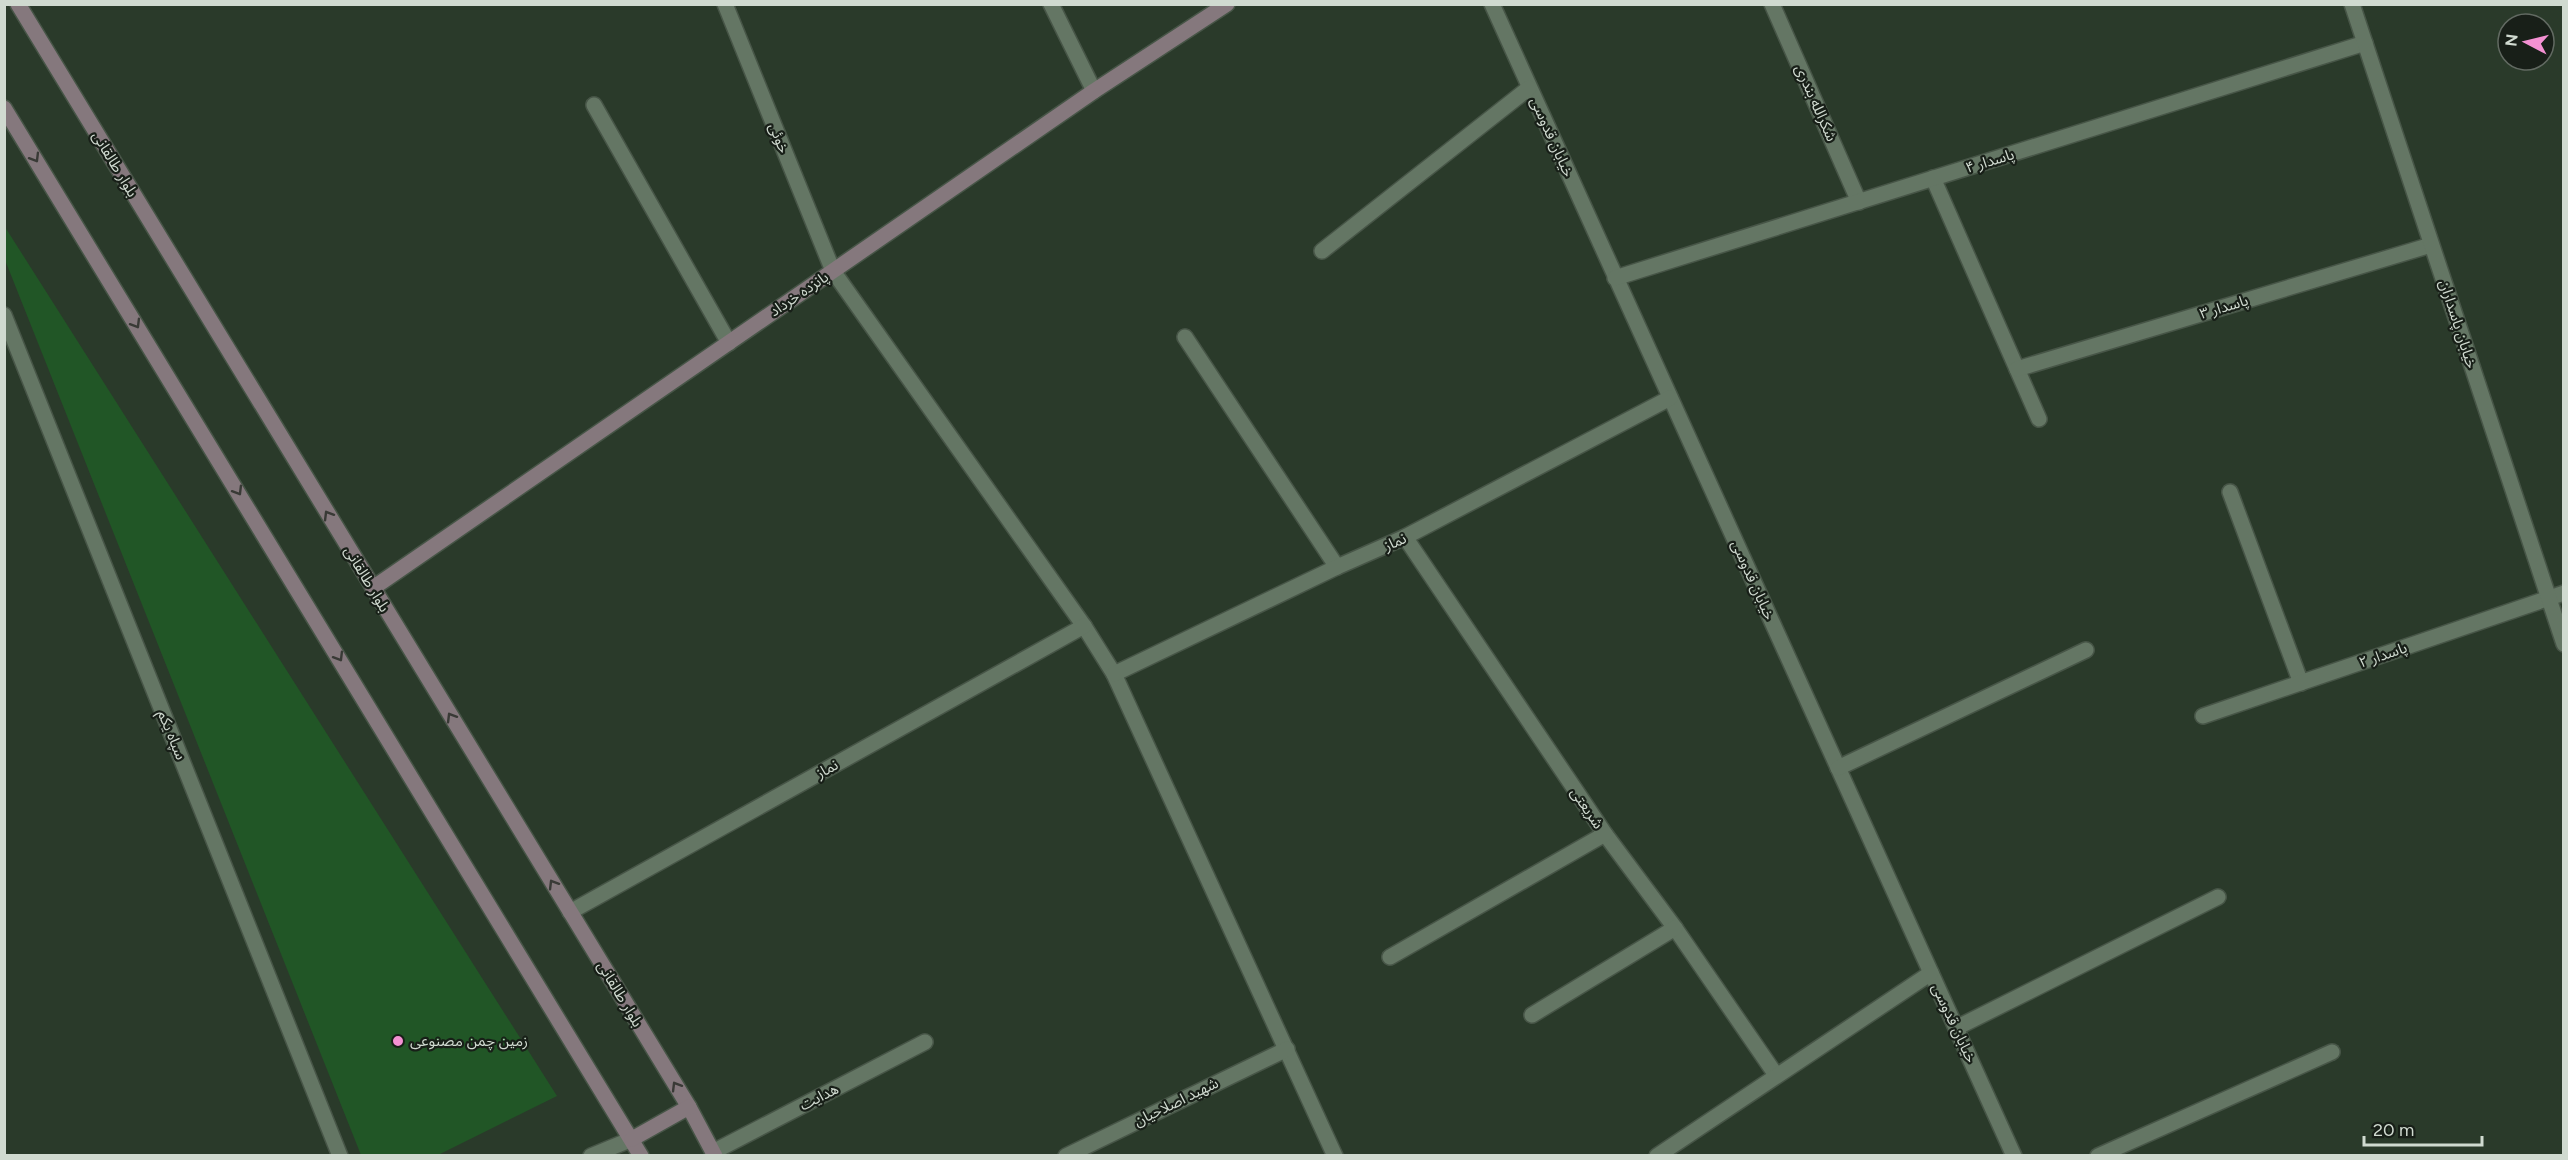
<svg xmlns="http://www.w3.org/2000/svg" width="2568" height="1160" font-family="Figtree,'Noto Sans Arabic',sans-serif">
<rect width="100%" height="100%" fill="#2a3a2a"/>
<!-- green -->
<path fill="#215626" d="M4,227H5L557,1096L438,1155H361L5,260Z"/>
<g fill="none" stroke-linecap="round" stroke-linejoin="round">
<!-- minor casing -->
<g stroke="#475547" stroke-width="18">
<g id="minor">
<path d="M725,4L833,271L1084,626L1114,674L1335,1156"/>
<path d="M1051,4L1094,91"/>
<path d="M1492,4L2014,1156"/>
<path d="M1772,4L1859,202"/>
<path d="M594,105L729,343"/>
<path d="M1933,178L2039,419"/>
<path d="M1322,251L1529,88"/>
<path d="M1615,278L2365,43"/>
<path d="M4,315L340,1156"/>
<path d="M1185,337L1337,567"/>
<path d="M2017,369L2431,245"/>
<path d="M2230,492L2301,683"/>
<path d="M1405,537L1605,834L1675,928L1776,1075"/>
<path d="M1114,674L1337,567L1405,537L1670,398"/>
<path d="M2203,716L2564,593"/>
<path d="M1838,768L2086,650"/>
<path d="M570,912L1084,626"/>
<path d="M1390,957L1605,834"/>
<path d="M1532,1015L1675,928"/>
<path d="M1956,1028L2218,897"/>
<path d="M713,1152L925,1042"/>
<path d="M1066,1156L1287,1049"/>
<path d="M1657,1156L1931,973"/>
<path d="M2098,1156L2332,1052"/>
</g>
</g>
<!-- tertiary casing -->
<g stroke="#475547" stroke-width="18">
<g id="tertiary">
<path d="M2352,4L2564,644"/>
<path d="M591,1156L632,1139"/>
</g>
</g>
<!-- secondary casing -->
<g stroke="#475547" stroke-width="18">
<g id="secondary">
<path d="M18,4L689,1107L715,1156"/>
<path d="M4,108L641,1156"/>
<path d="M373,588L1094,91L1227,4"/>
<path d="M632,1139L689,1107"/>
</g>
</g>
<!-- minor -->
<use href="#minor" stroke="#647664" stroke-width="15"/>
<!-- tertiary -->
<use href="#tertiary" stroke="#647664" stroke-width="15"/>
<!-- secondary -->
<use href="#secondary" stroke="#85787d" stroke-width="15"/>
</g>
<!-- one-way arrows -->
<defs><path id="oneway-chevron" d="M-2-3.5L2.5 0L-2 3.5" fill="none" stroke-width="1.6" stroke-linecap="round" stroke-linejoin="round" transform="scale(1.5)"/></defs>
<g stroke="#393a36">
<use href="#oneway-chevron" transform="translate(35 158) rotate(59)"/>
<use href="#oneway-chevron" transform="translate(136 324) rotate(59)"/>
<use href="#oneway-chevron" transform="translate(238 491) rotate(59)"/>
<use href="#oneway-chevron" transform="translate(328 515) rotate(-121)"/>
<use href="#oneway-chevron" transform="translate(339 657) rotate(59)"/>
<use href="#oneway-chevron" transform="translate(451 717) rotate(-121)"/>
<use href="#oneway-chevron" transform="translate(553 884) rotate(-121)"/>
<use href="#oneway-chevron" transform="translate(676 1086) rotate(-121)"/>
</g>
<!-- markers -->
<circle fill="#f491d3" stroke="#181f18" stroke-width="2" cx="398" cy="1041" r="6"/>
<g text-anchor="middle" stroke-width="4.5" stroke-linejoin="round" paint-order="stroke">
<!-- street labels -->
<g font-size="15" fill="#d0dad0" stroke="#181f18">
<text transform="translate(1816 103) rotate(66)" y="5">شکرالله بندری</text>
<text transform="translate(1552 137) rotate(66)" y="5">خیابان قدوسی</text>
<text transform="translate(779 138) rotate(68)" y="5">خوئی</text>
<text transform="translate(1990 161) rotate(-17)" y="5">پاسدار ۴</text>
<text transform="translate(115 164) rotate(59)" y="5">بلوار طالقانی</text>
<text transform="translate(799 294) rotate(-34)" y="5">پانزده خرداد</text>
<text transform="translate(2224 307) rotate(-17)" y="5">پاسدار ۳</text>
<text transform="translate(2458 324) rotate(72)" y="5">خیابان پاسداران</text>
<text transform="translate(1395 542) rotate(-24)" y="5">نماز</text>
<text transform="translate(367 579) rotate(59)" y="5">بلوار طالقانی</text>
<text transform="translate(1753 580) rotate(66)" y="5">خیابان قدوسی</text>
<text transform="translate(2383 655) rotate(-19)" y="5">پاسدار ۲</text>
<text transform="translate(172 735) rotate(68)" y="5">سپاه یکم</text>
<text transform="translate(827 769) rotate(-29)" y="5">نماز</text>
<text transform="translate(1587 808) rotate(56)" y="5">شریعتی</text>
<text transform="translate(620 994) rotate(59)" y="5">بلوار طالقانی</text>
<text transform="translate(1954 1023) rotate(65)" y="5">خیابان قدوسی</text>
<text transform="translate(819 1097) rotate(-27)" y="5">هدایت</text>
<text transform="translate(1176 1102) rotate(-26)" y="5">شهید اصلاحیان</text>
</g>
<!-- poi labels -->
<g font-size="15" fill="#d0dad0" stroke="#181f18" text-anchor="start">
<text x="410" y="1046">زمین چمن مصنوعی</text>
</g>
</g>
<!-- border -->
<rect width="2568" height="1160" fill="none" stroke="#d0dad0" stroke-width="12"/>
<!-- north arrow -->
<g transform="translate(2526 42) rotate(277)"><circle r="28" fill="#181f18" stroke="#626a62" stroke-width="1.5"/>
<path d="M0-4.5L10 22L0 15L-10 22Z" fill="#f491d3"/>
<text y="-9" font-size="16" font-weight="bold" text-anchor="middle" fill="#d0dad0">N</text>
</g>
<!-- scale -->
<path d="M2364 1136v9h118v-9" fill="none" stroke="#d0dad0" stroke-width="3"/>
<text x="2373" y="1136" font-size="18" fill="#d0dad0" stroke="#181f18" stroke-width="4.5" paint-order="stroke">20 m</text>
</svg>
